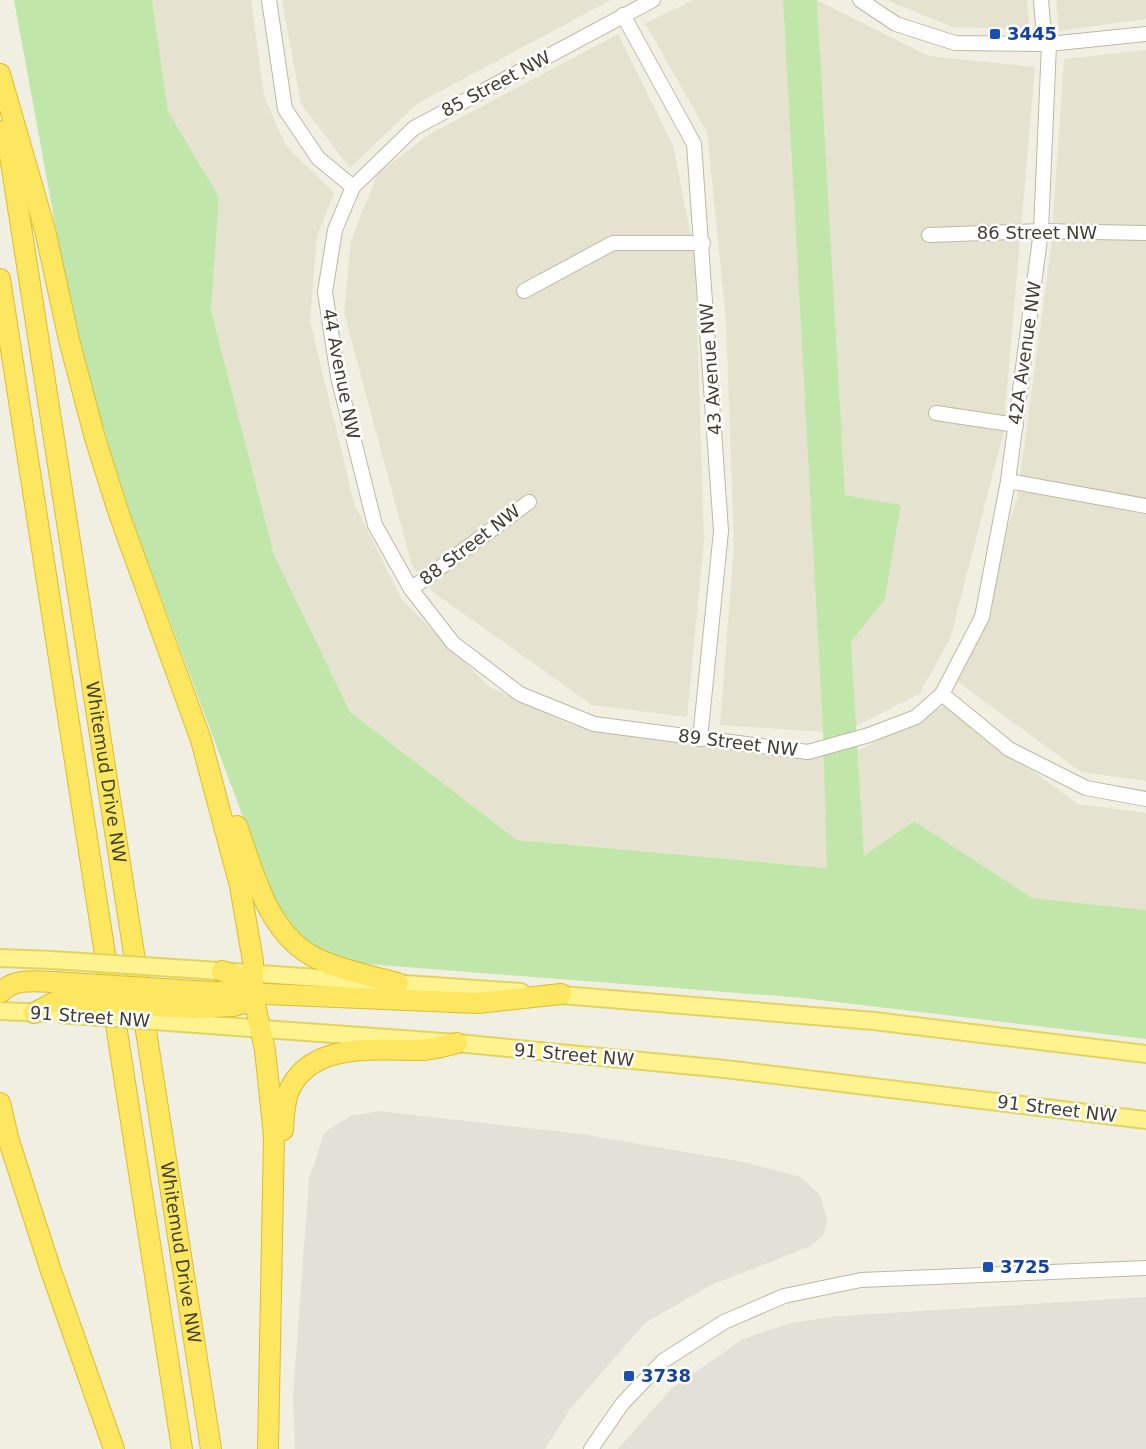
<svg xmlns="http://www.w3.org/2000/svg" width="1146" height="1449" font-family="'DejaVu Sans',sans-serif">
<rect width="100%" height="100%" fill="#f1efe2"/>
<!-- residential -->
<g fill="#e5e2d0">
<path d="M152,0H251L264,96L286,146L334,193L317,236L310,321L354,503L402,600L490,687L571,725L825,756L828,868L517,840L350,712L274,555L211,310L219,197L168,111Z"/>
<path d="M282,0H611L418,103L350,168L301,104Z"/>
<path d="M694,0H783L823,732L720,725L734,546L726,321L707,132L645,23Z"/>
<path d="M817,0L929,56L1035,67L1003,435L950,639L919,694L856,726L851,642L885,599L901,505L845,495Z"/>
<path d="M887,0H1027L1030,29L952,27Z"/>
<path d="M1056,0H1146V19L1059,31Z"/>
<path d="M618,34L673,145L695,258L704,541L687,717L592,705L433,592L412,566L344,313L351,240L378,173L430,134Z"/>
<path d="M1146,50V781L1081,772L958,682L1017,499L1051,247L1064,59Z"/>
<path d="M944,706L1078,804L1146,813V910L1032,898L914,821L864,857L858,751Z"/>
</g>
<!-- industrial -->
<g fill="#e3e0d7">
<path d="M379,1111L581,1134L744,1162L801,1177L820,1195L827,1221L823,1235L811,1246L711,1285L645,1323L570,1409L545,1449H295L293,1396L309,1179L325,1132L351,1116Z"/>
<path d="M1146,1297V1449H618L672,1388L743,1339L790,1323L838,1316Z"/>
</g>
<!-- green -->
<path fill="#c0e6aa" d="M14,0H152L168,111L219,197L211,310L274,555L350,712L517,840L827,868L823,732L783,0H817L845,495L901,505L885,599L851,642L864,856L914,821L1032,898L1146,910V1039L803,998L354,963L307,944L279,914L132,519L98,411L65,278Z"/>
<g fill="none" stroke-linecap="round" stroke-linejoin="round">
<!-- minor casing -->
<g stroke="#bcb9a5" stroke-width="16">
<g id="minor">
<path d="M269,0L285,109L318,158L353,187L335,230L325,292L338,377L375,525L411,589L453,643L520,694L594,724L808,752L869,735L916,717L942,694L982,617L1008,481L1041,231L1049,44L1043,24L1041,0"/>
<path d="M860,0L896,24L955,43L1049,44L1146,34"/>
<path d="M623,15L694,144L721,531L700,739"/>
<path d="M353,187L414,128L653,0"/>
<path d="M929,235L1041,231L1146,233"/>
<path d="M524,291L613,243H703"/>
<path d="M936,413L1016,425"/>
<path d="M1008,481L1146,506"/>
<path d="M411,589L529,502"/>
<path d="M942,694L1009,749L1086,788L1146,799"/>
<path d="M591,1449L622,1404L663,1361L724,1322L784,1296L861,1280L1146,1268"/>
</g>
</g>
<!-- major casing -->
<g stroke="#e2d45f" stroke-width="20">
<g id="major">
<path d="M0,958L52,960"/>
<path d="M189,969L521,992"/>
<path d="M550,994L874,1021L1146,1054"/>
<path d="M0,1011L47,1013"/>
<path d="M196,1024L457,1043L725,1069L1146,1120"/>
</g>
</g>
<!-- highway casing -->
<g stroke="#dcbd31" stroke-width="22">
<g id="highway">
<path d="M0,74L45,230L69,340L95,438L119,514L201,740L240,886L253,961V995L265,1050L274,1136L268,1449"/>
<path id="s1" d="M6,130L211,1449"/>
<path d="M0,279L182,1449"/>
<path d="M237,826C254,873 268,936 318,959C343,971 372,976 398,983"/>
<path d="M222,971L237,976L253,995"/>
<path d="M194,991L478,1003L561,994"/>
<path d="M0,993C14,978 34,981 54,982"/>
<path d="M196,1008L233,1006L248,1002"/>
<path d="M34,1013L55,1002"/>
<path d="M0,1103L9,1141L51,1271L114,1449"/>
<path d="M283,1130C284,1118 284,1105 288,1093C309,1041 376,1050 420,1050C432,1050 445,1046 457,1043"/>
</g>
</g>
<!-- minor -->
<use href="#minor" stroke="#fff" stroke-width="14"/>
<!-- major -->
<use href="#major" stroke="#fef38e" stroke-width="16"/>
<!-- highway -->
<use href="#highway" stroke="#fde761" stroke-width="20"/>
<!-- major-bridge casing -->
<g stroke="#e2d45f" stroke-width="20" stroke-linecap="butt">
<g id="major-bridge">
<path d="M52,960L189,969"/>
<path d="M59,1014L196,1024"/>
</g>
</g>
<!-- highway-bridge casing -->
<g stroke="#dcbd31" stroke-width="22" stroke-linecap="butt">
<g id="highway-bridge">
<path d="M54,982L194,991"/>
<path d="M55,1002L196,1008"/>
</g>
</g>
<!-- major-bridge -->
<use href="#major-bridge" stroke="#fef38e" stroke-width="16"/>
<!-- highway-bridge -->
<use href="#highway-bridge" stroke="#fde761" stroke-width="20"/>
</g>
<!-- markers -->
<g fill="#1a4fb4" stroke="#fff" stroke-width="2">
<rect x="989" y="28" width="12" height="12" rx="3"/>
<rect x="982" y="1261" width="12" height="12" rx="3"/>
<rect x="623" y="1370" width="12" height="12" rx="3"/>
</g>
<g text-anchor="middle" stroke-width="5" stroke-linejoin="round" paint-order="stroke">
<!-- transit labels -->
<g font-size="18" font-weight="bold" fill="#164399" stroke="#fff" text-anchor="start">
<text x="1007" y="40">3445</text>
<text x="1000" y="1273">3725</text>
<text x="641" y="1382">3738</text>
</g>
<!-- street labels -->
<g font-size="18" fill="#423f33" stroke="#fff">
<text transform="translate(496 84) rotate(-28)" y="6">85 Street NW</text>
<text x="1037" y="239">86 Street NW</text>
<text transform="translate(1025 353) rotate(-82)" y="6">42A Avenue NW</text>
<text transform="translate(711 369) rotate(-94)" y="6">43 Avenue NW</text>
<text transform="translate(341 374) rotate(79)" y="6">44 Avenue NW</text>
<text transform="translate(470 545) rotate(-37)" y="6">88 Street NW</text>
<text transform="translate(738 743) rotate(7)" y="6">89 Street NW</text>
<text dy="6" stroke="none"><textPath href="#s1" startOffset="650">Whitemud Drive NW</textPath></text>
<text transform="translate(90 1017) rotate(4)" y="6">91 Street NW</text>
<text transform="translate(574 1055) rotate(5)" y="6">91 Street NW</text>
<text transform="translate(1057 1109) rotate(7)" y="6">91 Street NW</text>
<text dy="6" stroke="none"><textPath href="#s1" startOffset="1136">Whitemud Drive NW</textPath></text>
</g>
</g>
</svg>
